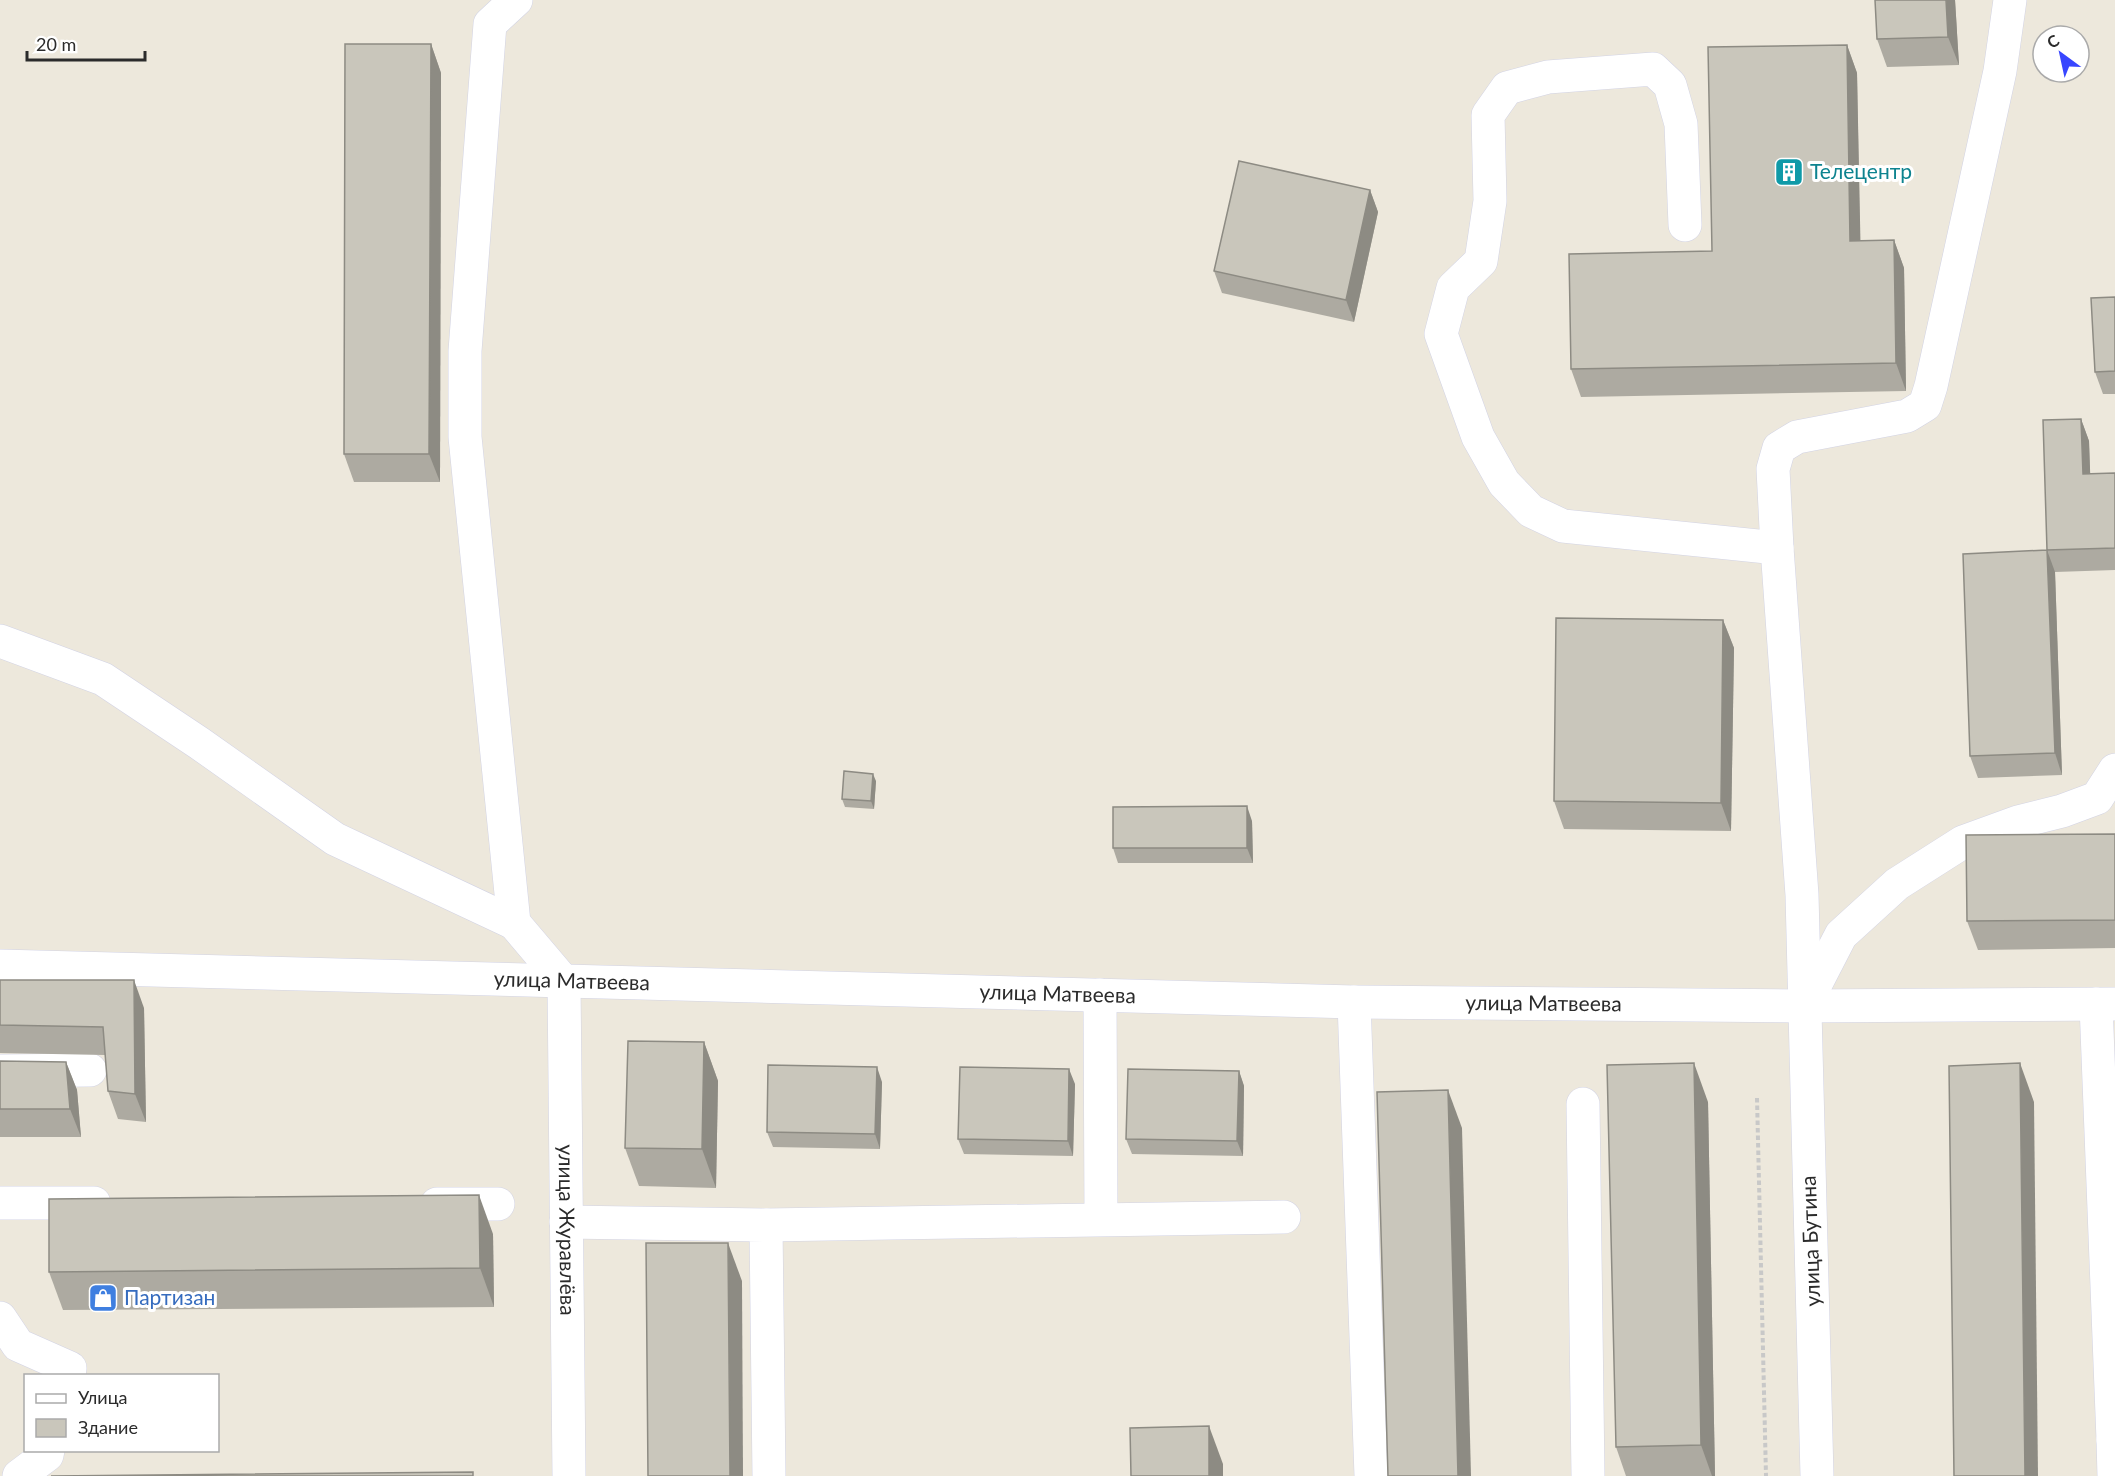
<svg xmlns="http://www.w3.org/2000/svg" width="2115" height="1476" font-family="Lato,sans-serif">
<rect width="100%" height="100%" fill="#ede8dc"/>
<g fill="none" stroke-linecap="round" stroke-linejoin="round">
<!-- minor casing -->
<g stroke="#d2d3e4" stroke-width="34">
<g id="minor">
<path d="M516,0L490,24L465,351V437L514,923L564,982"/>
<path d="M1685,225L1681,124L1670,85L1653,69L1548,77L1507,88L1488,115L1490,201L1481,261L1453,288L1441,334L1478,437L1504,483L1531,511L1563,526L1777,548"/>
<path d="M0,641L103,679L199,743L335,839L514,923"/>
<path id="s1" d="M0,966L1354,1002L1804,1006L2115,1004"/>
<path id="s2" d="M564,982L569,1476"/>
<path d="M1100,995L1101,1219"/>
<path d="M1807,1001L1841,935L1897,884L1963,842L2018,822L2062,811L2097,798L2115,770"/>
<path d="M1354,1002L1371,1476"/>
<path d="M2096,1004L2113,1440"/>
<path d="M0,1071L90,1070"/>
<path d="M1583,1104L1588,1476"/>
<path d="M0,1203H94"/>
<path d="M437,1204H498"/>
<path d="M566,1222L766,1225L769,1476"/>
<path d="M766,1225L1284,1217"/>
<path d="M0,1318L18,1345L70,1368L69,1376"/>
<path d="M19,1476L47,1455L48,1450"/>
<path d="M1817,1476L1802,895L1777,548L1773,469L1779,448L1797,437L1907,416L1925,405L1931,386L2000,71L2010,0"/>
<path d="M2114,1476L2113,1440H2115"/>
</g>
</g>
<!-- path -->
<path stroke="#c8c8c8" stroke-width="4" stroke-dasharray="4.5 3" stroke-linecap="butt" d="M1757,1098L1766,1476"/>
<!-- minor -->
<use href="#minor" stroke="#fff" stroke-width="33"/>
</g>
<!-- wall -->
<g fill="#adaaa1">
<path d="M1955,0L1959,65L1887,67L1877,39Z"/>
<path d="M431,44L441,73L440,482H354L344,454Z"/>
<path d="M1847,45L1857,73L1860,241L1894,240L1904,268L1906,391L1581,397L1571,369L1712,251Z"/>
<path d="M1370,190L1378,212L1354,322L1222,293L1214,271Z"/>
<path d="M2115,297V394H2103L2095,372Z"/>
<path d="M2081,419L2089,441L2090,474L2115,473V570L2055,572L2062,775L1978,778L1970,756L2047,550Z"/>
<path d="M1723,620L1734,648L1731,831L1564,829L1554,801Z"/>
<path d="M876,781L874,809L845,807L842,799Z"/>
<path d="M1252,821L1253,863H1118L1113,848Z"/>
<path d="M2115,834V948L1978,950L1967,921Z"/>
<path d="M0,980L144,1008L146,1122L118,1119L108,1091L105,1055L0,1053Z"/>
<path d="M704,1042L718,1081L716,1188L639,1186L625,1148Z"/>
<path d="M0,1061L66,1062L77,1090L81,1137H0Z"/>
<path d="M1239,1071L1244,1086L1243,1156L1132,1154L1126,1139Z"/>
<path d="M882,1082L880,1149L773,1147L767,1132Z"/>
<path d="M1075,1084L1073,1156L964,1154L958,1139Z"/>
<path d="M1708,1102L1715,1476H1626L1616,1447Z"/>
<path d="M493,1234L494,1307L63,1310L49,1272Z"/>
</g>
<!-- shaded-wall -->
<g fill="#8d8b83">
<path d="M1946,0H1955L1959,65L1948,37Z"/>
<path d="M431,44L441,73L440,482L429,454Z"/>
<path d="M1847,45L1857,73L1861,269L1850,241Z"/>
<path d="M1370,190L1378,212L1354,322L1346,300Z"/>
<path d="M1894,240L1904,268L1906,391L1896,363Z"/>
<path d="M2081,419L2089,441L2091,496L2083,474Z"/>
<path d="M2047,550L2055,572L2062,775L2055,753Z"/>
<path d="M1723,620L1734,648L1731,831L1721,803Z"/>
<path d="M873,774L876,781L874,809L871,801Z"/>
<path d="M1247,806L1252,821L1253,863L1247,848Z"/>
<path d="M134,980L144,1008L146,1122L135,1094Z"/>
<path d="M704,1042L718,1081L716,1188L702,1149Z"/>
<path d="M66,1062L77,1090L81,1137L70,1109Z"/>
<path d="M1694,1063L1708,1102L1715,1476H1712L1701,1445Z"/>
<path d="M2020,1063L2034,1102L2038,1476H2025Z"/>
<path d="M877,1067L882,1082L880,1149L875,1134Z"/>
<path d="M1069,1069L1075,1084L1073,1156L1068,1141Z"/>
<path d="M1239,1071L1244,1086L1243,1156L1237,1141Z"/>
<path d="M1448,1090L1462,1128L1471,1476H1458Z"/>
<path d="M479,1195L493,1234L494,1307L480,1268Z"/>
<path d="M728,1243L742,1281L743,1476H730Z"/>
<path d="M1209,1426L1223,1464V1476H1209Z"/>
</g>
<!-- building -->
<g fill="#c9c6bb" stroke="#8d8b83" stroke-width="1.5">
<path d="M1875,0H1946L1948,37L1877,39Z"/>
<path d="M345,44H431L429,454H344Z"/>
<path d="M1847,45L1850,241L1894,240L1896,363L1571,369L1569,254L1712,251L1708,47Z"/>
<path d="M1239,161L1370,190L1346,300L1214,271Z"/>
<path d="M2115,297V371L2095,372L2091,298Z"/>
<path d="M2081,419L2083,474L2115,473V548L2047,550L2055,753L1970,756L1963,554L2047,550L2043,420Z"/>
<path d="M1556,618L1723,620L1721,803L1554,801Z"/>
<path d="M844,771L873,774L871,801L842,799Z"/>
<path d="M1247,806V848H1113V807Z"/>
<path d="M2115,834V920L1967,921L1966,835Z"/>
<path d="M0,980H134L135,1094L108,1091L103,1027L0,1025Z"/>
<path d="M628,1041L704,1042L702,1149L625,1148Z"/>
<path d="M0,1061L66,1062L70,1109H0Z"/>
<path d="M1694,1063L1701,1445L1616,1447L1607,1065Z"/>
<path d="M2020,1063L2025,1476H1954L1949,1066Z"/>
<path d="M768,1065L877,1067L875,1134L767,1132Z"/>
<path d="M960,1067L1069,1069L1068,1141L958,1139Z"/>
<path d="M1128,1069L1239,1071L1237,1141L1126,1139Z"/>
<path d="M1448,1090L1458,1476H1388L1377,1092Z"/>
<path d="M479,1195L480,1268L49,1272V1199Z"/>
<path d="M646,1243H728L730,1476H648Z"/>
<path d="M1209,1426V1476H1131L1130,1428Z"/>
<path d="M473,1472V1476H51Z"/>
</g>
<!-- icons -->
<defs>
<g id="building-square" transform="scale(1.5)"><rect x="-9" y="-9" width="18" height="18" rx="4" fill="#0f9aa8" stroke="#fff"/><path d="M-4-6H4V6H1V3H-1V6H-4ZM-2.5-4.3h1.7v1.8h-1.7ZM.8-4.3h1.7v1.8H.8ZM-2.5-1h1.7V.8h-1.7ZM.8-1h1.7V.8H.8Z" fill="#fff"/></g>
<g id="shop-square" transform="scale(1.5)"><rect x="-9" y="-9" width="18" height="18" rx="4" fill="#3f7fe0" stroke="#fff"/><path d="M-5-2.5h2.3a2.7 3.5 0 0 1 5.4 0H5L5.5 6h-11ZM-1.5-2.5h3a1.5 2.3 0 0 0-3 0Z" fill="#fff"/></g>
</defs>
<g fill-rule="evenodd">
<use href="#building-square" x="1789" y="172"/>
<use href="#shop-square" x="103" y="1298"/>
</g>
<g text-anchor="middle" stroke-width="6" stroke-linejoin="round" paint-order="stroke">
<!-- culture labels -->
<g font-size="21" fill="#0d838f" stroke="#fff" text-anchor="start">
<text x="1810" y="179">Телецентр</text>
</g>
<!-- street labels -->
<g font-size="21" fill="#2b2b2b" stroke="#fff">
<text dy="7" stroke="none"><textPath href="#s1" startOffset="572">улица Матвеева</textPath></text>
<text dy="7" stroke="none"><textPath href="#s1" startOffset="1058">улица Матвеева</textPath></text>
<text dy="7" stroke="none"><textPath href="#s1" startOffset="1544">улица Матвеева</textPath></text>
<text dy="7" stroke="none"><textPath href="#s2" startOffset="248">улица Журавлёва</textPath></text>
<text transform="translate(1811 1241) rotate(-92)" y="7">улица Бутина</text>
</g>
<!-- shop labels -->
<g font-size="21" fill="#366cbe" stroke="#fff" text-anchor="start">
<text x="124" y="1305">Партизан</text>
</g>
</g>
<!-- legend -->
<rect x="24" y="1374" width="195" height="78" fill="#ffffff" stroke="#aaaaaa" stroke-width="1.5"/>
<rect x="36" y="1394" width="30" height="9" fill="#ffffff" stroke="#aaaaaa" stroke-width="1.5"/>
<text x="78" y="1404" font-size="18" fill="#2b2b2b">Улица</text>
<rect x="36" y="1419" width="30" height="18" fill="#c9c6bb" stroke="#aaaaaa" stroke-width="1.5"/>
<text x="78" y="1434" font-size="18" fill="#2b2b2b">Здание</text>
<!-- north arrow -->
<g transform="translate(2061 54) rotate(327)"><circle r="28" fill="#ffffff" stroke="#aaaaaa" stroke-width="1.5"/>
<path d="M0-4.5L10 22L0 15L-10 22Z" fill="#3846ff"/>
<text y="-9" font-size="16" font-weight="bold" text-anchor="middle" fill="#2b2b2b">С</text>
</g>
<!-- scale -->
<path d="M27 51v9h118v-9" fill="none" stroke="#2b2b2b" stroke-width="3"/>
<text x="36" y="51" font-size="18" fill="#2b2b2b" stroke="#ffffff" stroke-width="4.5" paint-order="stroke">20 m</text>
</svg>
